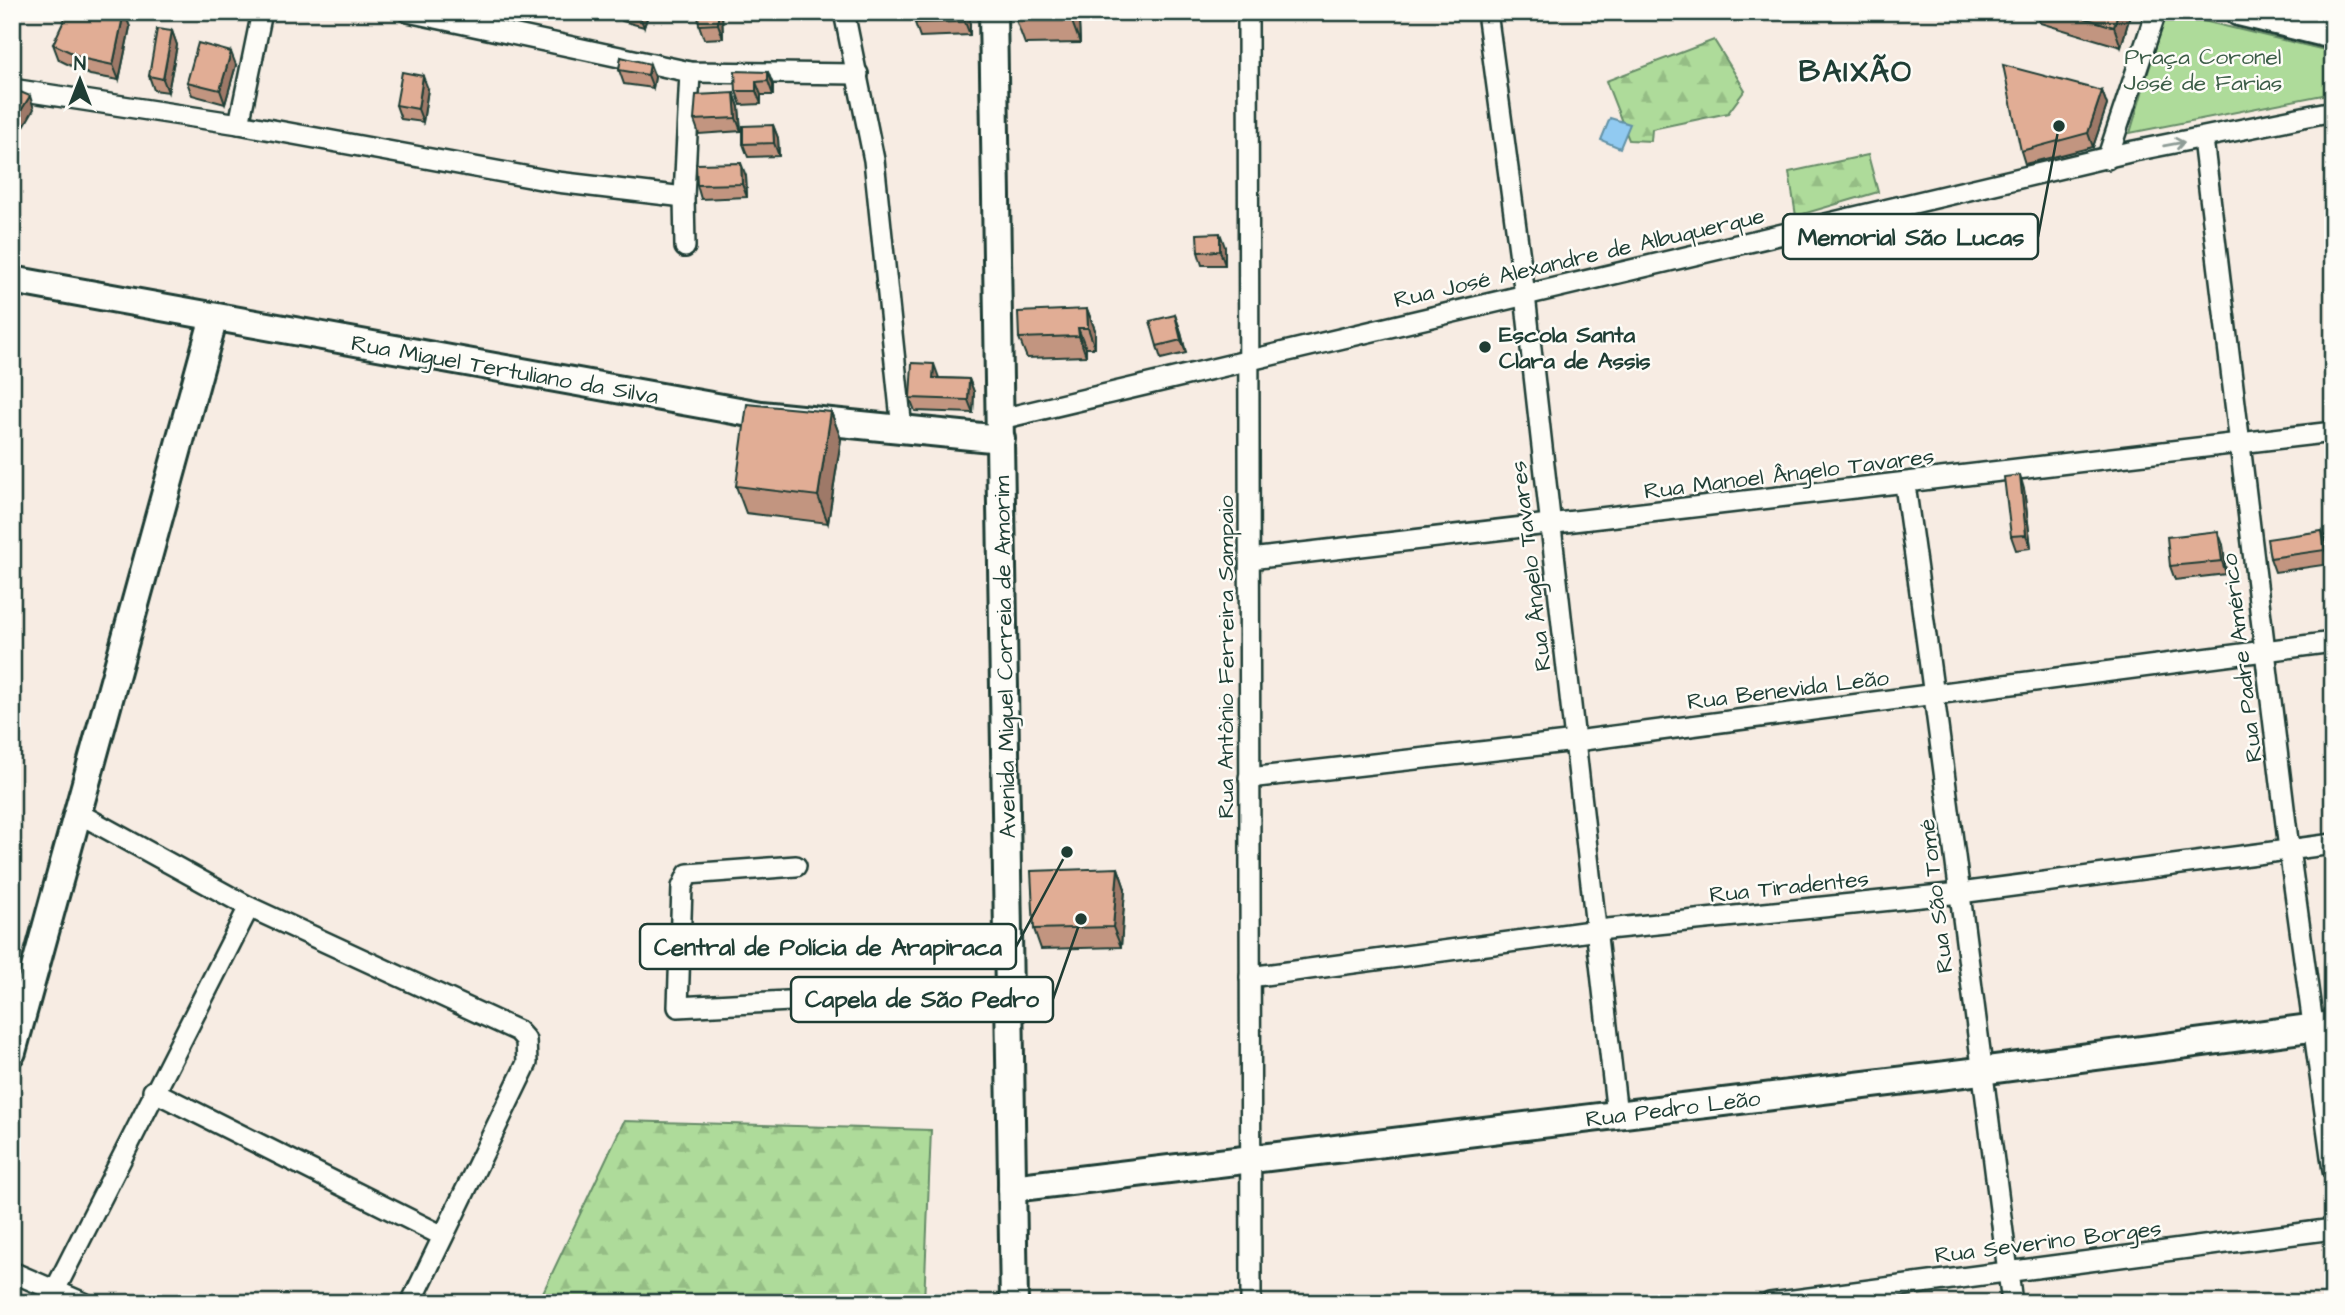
<svg xmlns="http://www.w3.org/2000/svg" width="2345" height="1315" font-family="'Architects Daughter',sans-serif">
<defs>
<pattern id="forest-firs" width="22" height="20" patternUnits="userSpaceOnUse" patternTransform="scale(1.75)"><rect width="22" height="20" fill="#aedb9a"/><path d="M5 1l3.5 6h-7zM16 11l3.5 6h-7z" fill="#95bd85"/></pattern>
</defs>
<rect width="100%" height="100%" fill="#f7ece3"/>
<filter id="ink" filterUnits="userSpaceOnUse"><feTurbulence type="fractalNoise" baseFrequency=".0143" numOctaves="2"/><feDisplacementMap in="SourceGraphic" scale="14" xChannelSelector="R" yChannelSelector="G"/><feConvolveMatrix kernelMatrix="1 2 1 2 8 2 1 2 1" color-interpolation-filters="sRGB"/></filter>
<g filter="url(#ink)">
<!-- forest -->
<g fill="url(#forest-firs)" stroke="#668c67" stroke-width="2">
<path d="M1714,40L1745,90L1728,113L1652,129L1651,141L1629,140L1606,81Z"/>
<path d="M1868,155L1878,192L1796,216L1789,172Z"/>
<path d="M624,1121L931,1130L924,1303H538Z"/>
</g>
<!-- park -->
<path fill="#aedb9a" stroke="#668c67" stroke-width="2" d="M2166,12L2333,52V93L2130,133Z"/>
<!-- water -->
<path fill="#91caf1" stroke="#6392a5" stroke-width="2" d="M1610,118L1630,124L1620,148L1601,140Z"/>
<g fill="none" stroke-linecap="round" stroke-linejoin="round">
<!-- street casing -->
<g stroke="#1f3d34" stroke-width="24">
<g id="street">
<path d="M408,12L690,72L858,74"/>
<path d="M844,12L874,160L902,429"/>
<path d="M1248,12L1251,1303"/>
<path d="M1487,12L1525,295L1617,1115"/>
<path d="M12,89L239,124L557,182L684,197"/>
<path d="M239,124L262,12"/>
<path d="M2203,139L2289,849L2333,1171"/>
<path d="M2107,159L2156,12"/>
<path d="M685,247L684,197L690,72"/>
<path d="M1001,419L2134,151L2333,111"/>
<path d="M1905,485C1944,757 1977,1030 2012,1303"/>
<path d="M1250,559L2333,432"/>
<path d="M1249,778L1576,741L2333,642"/>
<path d="M78,813L249,907L518,1031L526,1040L527,1063L411,1303"/>
<path d="M796,866L688,874L682,887L678,1007L1009,989"/>
<path d="M1250,977L1598,930L1960,893L2333,844"/>
<path d="M153,1091L443,1236"/>
<path d="M12,1272L84,1303"/>
<path d="M56,1288L249,907"/>
<path d="M1770,1303L2333,1229"/>
</g>
</g>
<!-- secondary casing -->
<g stroke="#1f3d34" stroke-width="32">
<g id="secondary">
<path d="M993,12L1014,1303"/>
<path d="M2239,12L2333,35"/>
<path d="M12,280L761,415L1001,439"/>
<path d="M12,1052L214,317"/>
<path d="M1012,1188L1980,1071L2333,1025"/>
</g>
</g>
<!-- street -->
<use href="#street" stroke="#fdfcf7" stroke-width="19"/>
<!-- secondary -->
<use href="#secondary" stroke="#fdfcf7" stroke-width="26"/>
</g>
<!-- wall -->
<g fill="#c29580" stroke="#1f3d34" stroke-width="2">
<path d="M124,12L130,27L119,80L90,75L59,60L53,44Z"/>
<path d="M619,12H649L644,27L622,21Z"/>
<path d="M722,12L723,38L704,39L699,25Z"/>
<path d="M1076,12L1079,22L1080,43L1025,44L1016,20Z"/>
<path d="M2036,12H2131L2121,47L2040,23Z"/>
<path d="M970,18V35L920,37L915,23Z"/>
<path d="M172,31L177,45L168,92L154,90L149,76Z"/>
<path d="M621,57L655,77L653,88L624,84L619,70Z"/>
<path d="M236,65L225,104L192,95L187,82Z"/>
<path d="M768,72L773,85V95H761V104L741,105L736,91Z"/>
<path d="M428,89L423,122L401,119L396,105Z"/>
<path d="M2102,91L2107,105L2093,147L2025,164L2021,151Z"/>
<path d="M734,93L739,107L741,131L699,134L694,120Z"/>
<path d="M773,125L778,138L779,156L748,157L743,144Z"/>
<path d="M746,176L747,197L701,199L697,185Z"/>
<path d="M1225,247V265H1202L1198,252Z"/>
<path d="M1087,309L1095,330V348H1086V356L1027,358L1019,338Z"/>
<path d="M1175,315L1180,329L1186,353L1161,359L1157,346Z"/>
<path d="M939,378L969,379L974,392L973,413L915,411L910,398Z"/>
<path d="M831,412L841,439L828,523L746,513L736,486Z"/>
<path d="M2024,489L2031,548L2016,550L2011,536Z"/>
<path d="M2322,531L2327,544L2330,564L2275,572L2270,558Z"/>
<path d="M2223,545L2226,574L2175,580L2170,566Z"/>
<path d="M1118,868L1125,889L1121,947L1041,949L1034,929Z"/>
</g>
<!-- shaded-wall -->
<g fill="#9e7968" stroke="#1f3d34" stroke-width="2">
<path d="M124,12L130,27L119,80L113,65Z"/>
<path d="M640,12H649L644,27L639,14Z"/>
<path d="M718,12H722L723,38L718,24Z"/>
<path d="M965,12H967L970,18V35L965,22Z"/>
<path d="M1071,12H1076L1079,22L1080,43L1071,19Z"/>
<path d="M2118,12H2131L2121,47L2114,27Z"/>
<path d="M172,31L177,45L168,92L163,79Z"/>
<path d="M231,52L236,65L225,104L220,90Z"/>
<path d="M650,64L655,77L653,88L648,75Z"/>
<path d="M768,72L773,85V95L768,81Z"/>
<path d="M423,76L428,89L423,122L418,109Z"/>
<path d="M756,82L761,95V104L756,91Z"/>
<path d="M2102,91L2107,105L2093,147L2088,133Z"/>
<path d="M734,93L739,107L741,131L736,118Z"/>
<path d="M30,96L34,109L12,147V125Z"/>
<path d="M773,125L778,138L779,156L774,143Z"/>
<path d="M741,163L746,176L747,197L742,184Z"/>
<path d="M1220,233L1225,247V265L1220,251Z"/>
<path d="M1087,309L1095,330V348L1088,328Z"/>
<path d="M1175,315L1180,329L1186,353L1181,340Z"/>
<path d="M1078,328L1086,348V356L1079,336Z"/>
<path d="M934,364L939,378H933Z"/>
<path d="M969,379L974,392L973,413L968,400Z"/>
<path d="M831,412L841,439L828,523L818,496Z"/>
<path d="M2020,475L2024,489L2031,548L2026,535Z"/>
<path d="M2218,531L2223,545L2226,574L2222,561Z"/>
<path d="M2322,531L2327,544L2330,564L2325,550Z"/>
<path d="M1118,868L1125,889L1121,947L1113,927Z"/>
</g>
<!-- building -->
<g fill="#e1ad95" stroke="#1f3d34" stroke-width="2">
<path d="M68,12H124L113,65L85,59L53,44Z"/>
<path d="M698,12H718V24L699,25Z"/>
<path d="M915,12H965V22L915,23Z"/>
<path d="M1016,12H1071V19L1016,20Z"/>
<path d="M2064,12H2118L2114,27Z"/>
<path d="M157,29L172,31L163,79L149,76Z"/>
<path d="M198,43L231,52L220,90L187,82Z"/>
<path d="M621,57L650,64L648,75L619,70Z"/>
<path d="M2003,65L2102,91L2088,133L2021,151Z"/>
<path d="M735,71L768,72V81L756,82V91H736Z"/>
<path d="M402,72L423,76L418,109L396,105Z"/>
<path d="M13,89L30,96L12,125V89Z"/>
<path d="M734,93L736,118L694,120L696,95Z"/>
<path d="M773,125L774,143L743,144V126Z"/>
<path d="M741,163L742,184L697,185L696,164Z"/>
<path d="M1220,233V251L1198,252L1197,234Z"/>
<path d="M1087,309L1088,328H1078L1079,336L1019,338L1018,312Z"/>
<path d="M1175,315L1181,340L1157,346L1150,321Z"/>
<path d="M912,363L934,364L933,378L969,379L968,400L910,398Z"/>
<path d="M747,404L831,412L818,496L736,486Z"/>
<path d="M2020,475L2026,535L2011,536L2004,477Z"/>
<path d="M2218,531L2222,561L2170,566L2167,537Z"/>
<path d="M2322,531L2325,550L2270,558L2267,539Z"/>
<path d="M1118,868L1113,927L1034,929L1031,871Z"/>
</g>
<!-- one-way arrows -->
<defs><path id="oneway-shaft" d="M-6 0H5M1.5-3L5.5 0L1.5 3" fill="none" stroke-width="1.6" stroke-linecap="round" stroke-linejoin="round" transform="scale(1.75)"/></defs>
<use stroke="#8e9c96" href="#oneway-shaft" transform="translate(2174 144) rotate(-10)"/>
</g>
<!-- markers -->
<circle fill="#1f3d34" stroke="#fdfcf7" stroke-width="2.5" cx="1485" cy="347" r="7"/>
<g text-anchor="middle" stroke-width="5" stroke-linejoin="round" paint-order="stroke">
<!-- park labels -->
<g font-size="23" fill="#3c5d48" stroke="#fdfcf7">
<text x="2203" y="64">Praça Coronel<tspan x="2203" dy="26">José de Farias</tspan></text>
</g>
<!-- street labels -->
<g font-size="23" fill="#1f3d34" stroke="#fdfcf7">
<text transform="translate(1579 257) rotate(-13)" y="8">Rua José Alexandre de Albuquerque</text>
<text transform="translate(505 369) rotate(10)" y="8">Rua Miguel Tertuliano da Silva</text>
<text transform="translate(1789 473) rotate(-7)" y="8">Rua Manoel Ângelo Tavares</text>
<text transform="translate(1530 566) rotate(-97)" y="8">Rua Ângelo Tavares</text>
<text transform="translate(1004 657) rotate(-91)" y="8">Avenida Miguel Correia de Amorim</text>
<text transform="translate(1225 657) rotate(-90)" y="8">Rua Antônio Ferreira Sampaio</text>
<text transform="translate(2241 658) rotate(-97)" y="8">Rua Padre Américo</text>
<text transform="translate(1788 689) rotate(-7)" y="8">Rua Benevida Leão</text>
<text transform="translate(1789 886) rotate(-6)" y="8">Rua Tiradentes</text>
<text transform="translate(1935 896) rotate(-97)" y="8">Rua São Tomé</text>
<text transform="translate(1673 1108) rotate(-7)" y="8">Rua Pedro Leão</text>
<text transform="translate(2048 1241) rotate(-7)" y="8">Rua Severino Borges</text>
</g>
<!-- poi labels -->
<g font-size="23" font-weight="bold" fill="#1f3d34" stroke="#fdfcf7" text-anchor="start">
<text x="1499" y="342">Escola Santa<tspan x="1499" dy="26">Clara de Assis</tspan></text>
</g>
<!-- district labels -->
<g font-size="30" font-weight="bold" letter-spacing="2" fill="#1f3d34" stroke="#fdfcf7">
<text x="1856" y="81">BAIXÃO</text>
</g>
</g>
<!-- callouts -->
<path fill="none" stroke="#1f3d34" stroke-width="2.5" d="M2059 126L2038 237M1067 852L1016 947M1081 919L1053 999"/>
<g fill="#1f3d34" stroke="#fdfcf7" stroke-width="2.5">
<circle cx="2059" cy="126" r="7"/>
<circle cx="1067" cy="852" r="7"/>
<circle cx="1081" cy="919" r="7"/>
</g>
<g fill="#fdfcf7" stroke="#1f3d34" stroke-width="2.5">
<rect x="1783" y="214" width="255" height="45" rx="7"/>
<rect x="640" y="924" width="376" height="45" rx="7"/>
<rect x="791" y="977" width="262" height="45" rx="7"/>
</g>
<g font-size="24" text-anchor="middle" font-weight="bold" fill="#1f3d34">
<text x="1911" y="245">Memorial São Lucas</text>
<text x="828" y="955">Central de Polícia de Arapiraca</text>
<text x="922" y="1007">Capela de São Pedro</text>
</g>
<!-- margin -->
<rect width="2345" height="1315" fill="none" stroke="#fdfcf7" stroke-width="42"/>
<rect x="21" y="21" width="2303" height="1273" fill="none" stroke="#1f3d34" stroke-width="2.5" filter="url(#ink)"/>
<!-- north arrow -->
<g transform="translate(80 80)" stroke="#fdfcf7" stroke-width="5" paint-order="stroke">
<path d="M0-5L12 26L0 18L-12 26Z" fill="#1f3d34"/>
<text y="-10" font-size="19" font-weight="bold" text-anchor="middle" fill="#1f3d34">N</text>
</g>
</svg>
